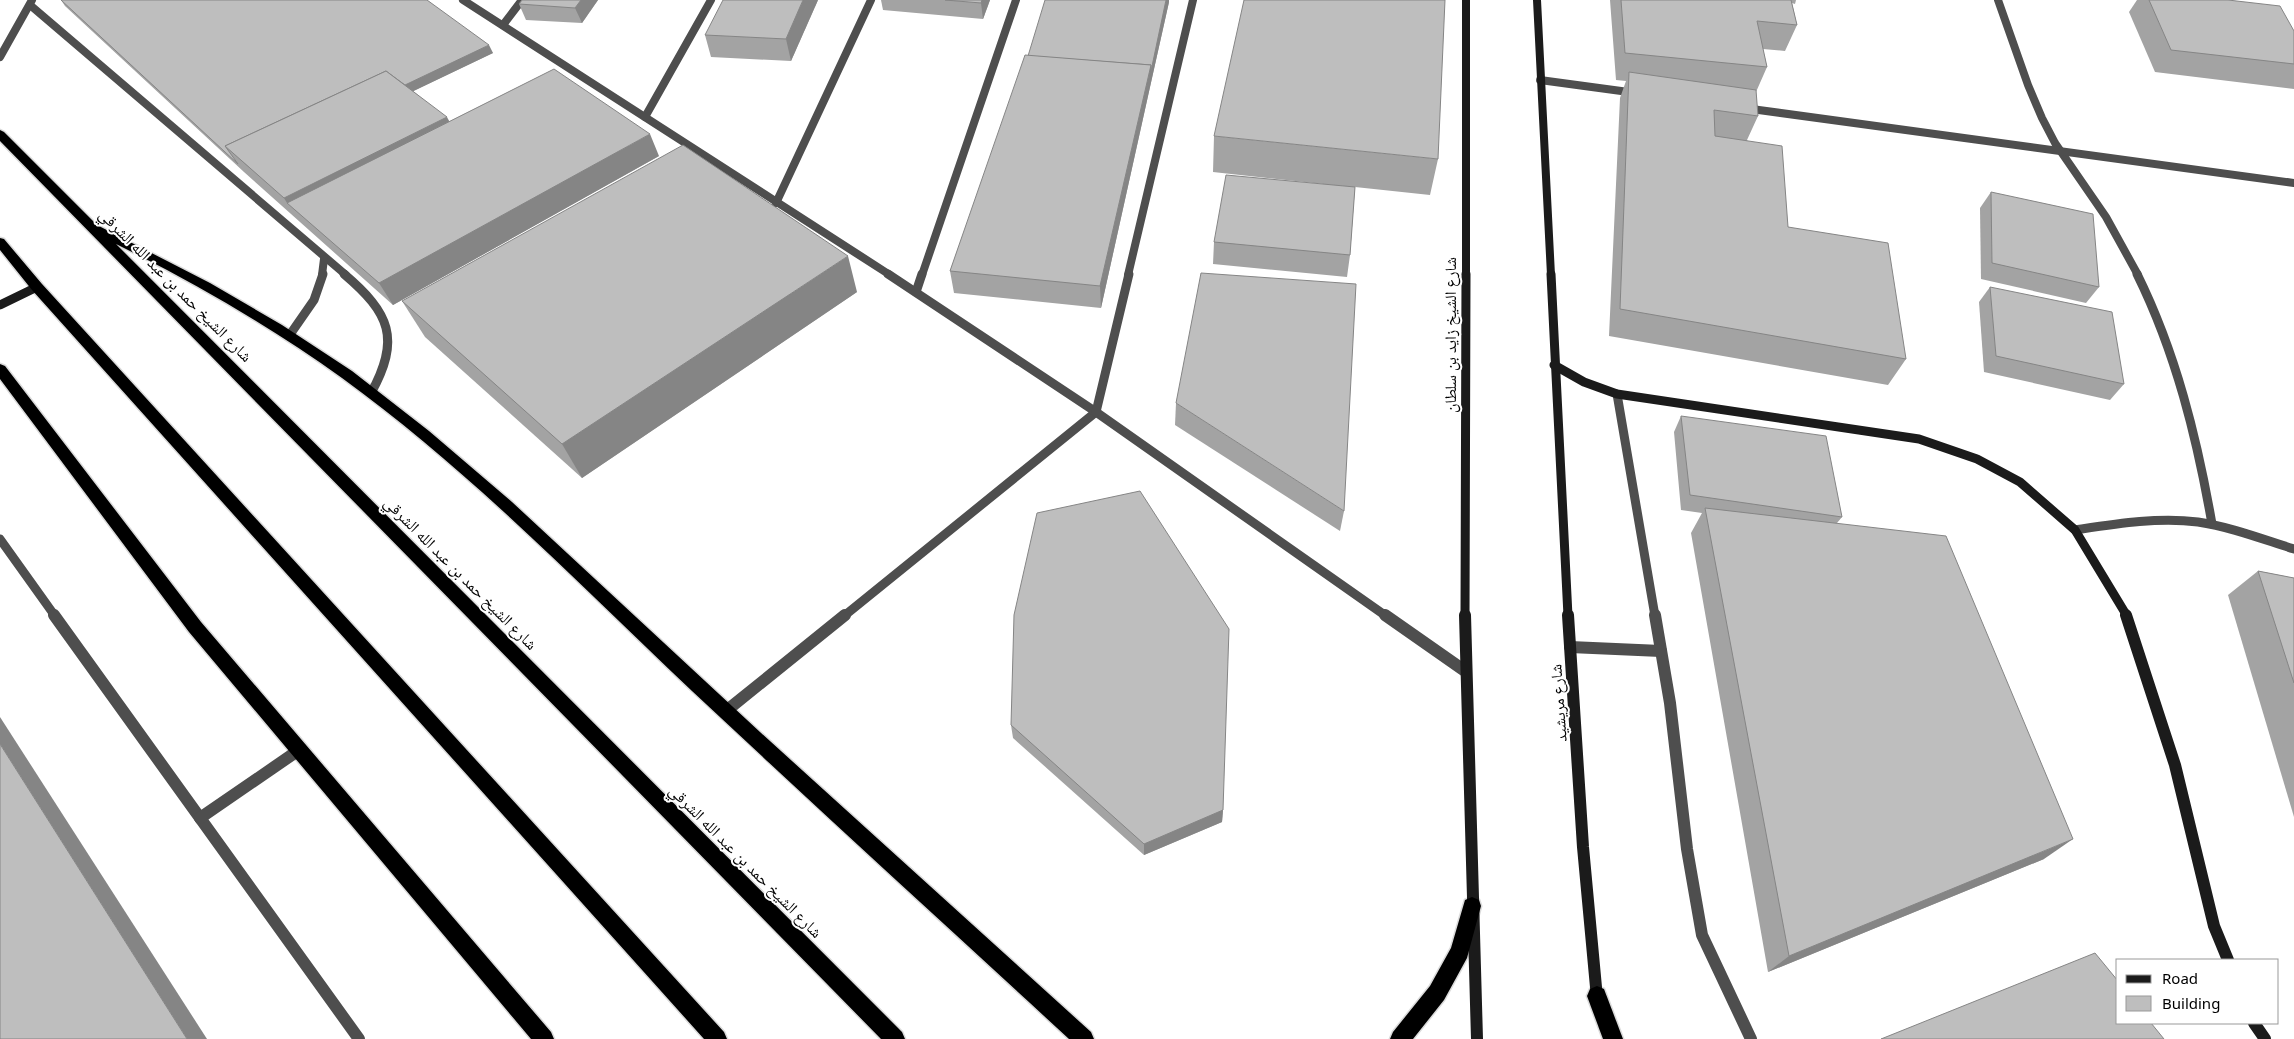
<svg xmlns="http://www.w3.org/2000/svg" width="2294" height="1039" font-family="'Noto Sans','Noto Naskh Arabic',sans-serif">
<rect width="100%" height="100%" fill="#fff"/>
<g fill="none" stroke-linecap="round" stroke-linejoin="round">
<!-- highway casing -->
<g stroke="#dbdbdb" stroke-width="3">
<g id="highway">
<path d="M0,130L4,132L97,225L210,283L282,325L352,371L429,431L512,502L760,732L1091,1032L1094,1039H1069C943,923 817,808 692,691C579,584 469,470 342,378C271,327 195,283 116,244L902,1032L905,1039H881L0,141Z"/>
<path d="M0,238L4,239L42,284L724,1032L727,1039H704L32,290L0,250Z"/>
<path d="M0,364L5,366L201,622L551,1032L554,1039H531L189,632L0,379Z"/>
<path d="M1472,897L1479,900L1481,906L1467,958L1444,1000L1413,1039H1390L1393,1032L1430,986L1451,948L1465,900Z"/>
<path d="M1597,986L1604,989L1623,1039H1603L1587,996L1590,989Z"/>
</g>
</g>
<!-- lane-far1 -->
<g stroke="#4e4e4e" stroke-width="9">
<path d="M1617,394L1655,616"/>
<path d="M0,539L55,616"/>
<path d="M844,616L1096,412"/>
</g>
<!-- lane -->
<g stroke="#4e4e4e" stroke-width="12">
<path d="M54,615L359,1039"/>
<path d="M1655,615L1670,703L1687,849L1702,935L1751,1039"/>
<path d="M1570,647L1661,651"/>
<path d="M726,711L845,615"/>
<path d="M200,818L299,750"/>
</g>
<!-- street-far2 -->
<g stroke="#4e4e4e" stroke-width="8">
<path d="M463,0L890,275"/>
<path d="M1998,0L2028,85L2042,118L2055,143L2106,217L2138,275"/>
<path d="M30,5L346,275"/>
<path d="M503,25L522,0"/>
<path d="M0,57L32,0"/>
<path d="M1540,80L1636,93"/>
<path d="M1744,108L2294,183"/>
<path d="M645,117L711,0"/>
<path d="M776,203L871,0"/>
<path d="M322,275L324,259"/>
<path d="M922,275L1016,0"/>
<path d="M1128,275L1193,0"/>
</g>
<!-- street-far1 -->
<g stroke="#4e4e4e" stroke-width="9">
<path d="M344,274C390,313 401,339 371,393"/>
<path d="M888,274L1096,412L1386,616"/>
<path d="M2137,274C2176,353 2197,438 2212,524"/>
<path d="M916,292L922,274"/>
<path d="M289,336L314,300L323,274"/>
<path d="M1096,412L1129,274"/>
<path d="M2075,530C2115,524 2157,517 2198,522C2231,527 2262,539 2294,549"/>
</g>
<!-- street -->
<path stroke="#4e4e4e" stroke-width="12" d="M1385,615L1465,671"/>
<!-- secondary-far2 -->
<g stroke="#1b1b1b" stroke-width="8">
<path d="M1537,0L1551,275"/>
<path d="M1466,275V0"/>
</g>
<!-- secondary-far1 -->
<g stroke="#1b1b1b" stroke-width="9">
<path d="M1551,274L1568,616"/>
<path d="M0,305L37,287"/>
<path d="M1554,365L1584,382L1617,394L1919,439L1977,459L2020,482L2075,530L2127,616"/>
<path d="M1465,616L1466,274"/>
</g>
<!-- secondary -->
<g stroke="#1b1b1b" stroke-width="12">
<path d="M1465,615L1477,1039"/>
<path d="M1568,615L1583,847L1597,998"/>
<path d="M2126,615L2175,765L2214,926L2228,960"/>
<path d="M2254,1023L2265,1039"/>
</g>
<!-- highway -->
<use href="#highway" fill="#000" fill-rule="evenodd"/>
</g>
<!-- wall -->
<g fill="#a3a3a3">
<path d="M61,0H427L493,53L413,91L449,121L659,156L393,305L244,172L65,6Z"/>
<path d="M598,0L582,23L526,20L519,4Z"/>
<path d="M818,0L791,61L711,57L705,35Z"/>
<path d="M881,0H990L983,19L883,10Z"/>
<path d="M1610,0H1796L1795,4L1792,3L1797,25L1785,51L1763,49L1767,67L1756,92L1758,116L1747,140L1788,227L1906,359L1888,385L1609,336L1620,98L1626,81L1616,80Z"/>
<path d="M2137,0H2228L2294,64V89L2155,72L2129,12Z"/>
<path d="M1169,2L1150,87L1101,308L954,293L950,271L1028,56Z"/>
<path d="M1214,136L1438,159L1430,195L1355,187L1350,255L1347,277L1213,264L1214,242L1323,184L1213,172Z"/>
<path d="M1991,192L2099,287L2086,303L1981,279L1980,208Z"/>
<path d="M1990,287L2124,384L2110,400L1984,372L1979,302Z"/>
<path d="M857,292L582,478L425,337L402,301Z"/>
<path d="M1176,403L1344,511L1340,531L1175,425Z"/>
<path d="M1681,416L1842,517L1837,523L2044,859L1768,972L1691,533L1702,513L1681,510L1674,432Z"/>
<path d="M2258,571L2294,578V817L2228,595Z"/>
<path d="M1011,725L1223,810L1222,822L1144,855L1013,738Z"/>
</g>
<!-- shaded-wall -->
<g fill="#858585">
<path d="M581,0H598L582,23L575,8Z"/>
<path d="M803,0H818L791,61L786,39Z"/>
<path d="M982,0H990L983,19L981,3Z"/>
<path d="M1166,0H1169V2L1150,87L1101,308L1100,286Z"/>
<path d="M489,45L493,53L251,169L243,162Z"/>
<path d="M447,117L461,144L287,203L284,198Z"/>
<path d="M650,134L659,156L393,305L379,283Z"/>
<path d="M848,256L857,292L582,478L562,444Z"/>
<path d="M0,717L207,1039H187L0,744Z"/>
<path d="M1223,810L1222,822L1144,855V844Z"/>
<path d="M2073,839L2044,859L1768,972L1789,956Z"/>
</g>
<!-- building -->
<g fill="#bebebe" stroke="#858585">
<path d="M61,0H427L489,45L405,85L386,71L225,146L238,164Z"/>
<path d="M522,0H581L575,8L519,4Z"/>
<path d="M723,0H803L786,39L705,35Z"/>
<path d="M945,0H982L981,3Z"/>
<path d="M1045,0H1166L1151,71V65L1028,56Z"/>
<path d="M1244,0H1445L1438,159L1214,136Z"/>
<path d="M1621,0H1791L1797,25L1757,21L1767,67L1625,53Z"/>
<path d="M2149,0H2228L2280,6L2294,31V64L2171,50Z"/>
<path d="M1025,55L1151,65L1100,286L950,271Z"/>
<path d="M554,69L650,134L379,283L287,203Z"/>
<path d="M386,71L447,117L284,198L225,146Z"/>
<path d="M1629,72L1756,90L1758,116L1714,110L1715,136L1782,146L1788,227L1888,243L1906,359L1620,309Z"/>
<path d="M683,145L848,256L562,444L402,301Z"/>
<path d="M1226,175L1355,187L1350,255L1214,242Z"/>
<path d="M1991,192L2093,214L2099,287L1992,263Z"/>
<path d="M1201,273L1356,284L1344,511L1176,403Z"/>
<path d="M1990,287L2112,312L2124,384L1996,356Z"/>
<path d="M1681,416L1826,436L1842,517L1690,495Z"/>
<path d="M1140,491L1229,629L1223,810L1144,844L1011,725L1014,615L1037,513Z"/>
<path d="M1705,508L1946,536L2073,839L1789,956Z"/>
<path d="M2258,571L2294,578V683Z"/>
<path d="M0,744L187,1039H0Z"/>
<path d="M2095,953L2118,981V1023H2151L2164,1039H1881Z"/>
</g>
<g text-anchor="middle" stroke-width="4" stroke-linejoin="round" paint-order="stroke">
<!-- street labels -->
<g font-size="16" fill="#000" stroke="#fff">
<text transform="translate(176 285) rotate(45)" y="6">شارع الشيخ حمد بن عبد الله الشرقي</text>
<text transform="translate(1450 335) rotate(-90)" y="6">شارع الشيخ زايد بن سلطان</text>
<text transform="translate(461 573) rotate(45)" y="6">شارع الشيخ حمد بن عبد الله الشرقي</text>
<text transform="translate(1558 703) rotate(-94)" y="6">شارع مريشيد</text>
<text transform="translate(746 861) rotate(45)" y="6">شارع الشيخ حمد بن عبد الله الشرقي</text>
</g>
</g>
<!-- legend -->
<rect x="2116" y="959" width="162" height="65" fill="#ffffff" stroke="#999999"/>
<rect x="2126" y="975" width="25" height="8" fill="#1b1b1b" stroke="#999999"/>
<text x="2162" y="984" font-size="15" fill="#000000">Road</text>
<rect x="2126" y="996" width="25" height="15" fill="#bebebe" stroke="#999999"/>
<text x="2162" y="1009" font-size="15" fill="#000000">Building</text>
</svg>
